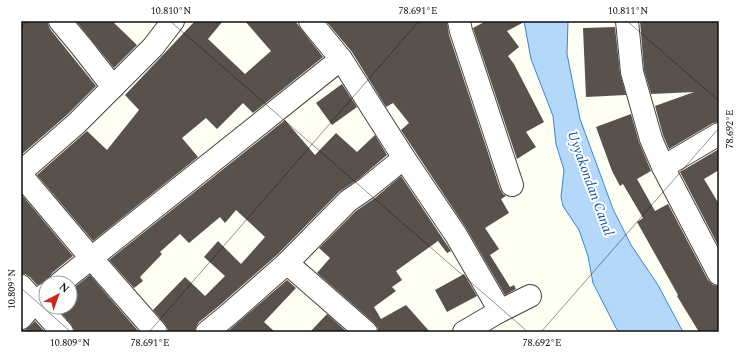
<svg xmlns="http://www.w3.org/2000/svg" width="740" height="353" font-family="Spectral,serif">
<rect width="100%" height="100%" fill="#fffef3"/>
<!-- water -->
<path fill="#b4d8fa" stroke="#3785d5" d="M524,21H568L567,54L580,119L613,209L631,245L658,285L683,332H619L616,328L593,283L588,256L579,230L563,206L561,197L564,170L556,144L553,116L531,59Z"/>
<!-- building -->
<g fill="#59524c">
<path d="M21,21H48V24L50,29L96,86L68,114L21,155Z"/>
<path d="M76,21H112L137,45L114,68Z"/>
<path d="M195,21H223L208,39L245,74L271,51L245,21H295L323,57L253,113L243,103L217,129L206,118L182,138L198,157L93,241L37,175L87,131L107,150L139,110L125,95Z"/>
<path d="M326,21H447L449,35L500,189L503,194L506,196L501,199L509,213L485,228L499,249L490,255L510,287L514,285L516,289L505,295L466,228L401,130L409,123L393,103L386,107L352,52Z"/>
<path d="M486,21H526L507,31L519,47L508,56L514,64L544,122L526,132L536,147L517,159L473,28Z"/>
<path d="M640,21H719V122L713,123L669,149L663,135L655,106L694,92L651,94L644,70Z"/>
<path d="M615,27L620,73L626,95L586,97L583,28Z"/>
<path d="M342,84L357,107L332,125L316,103Z"/>
<path d="M631,114L639,142L651,171L637,179L655,211L668,204L708,280L713,285L719,286V332H699L677,296L678,295L637,222L643,218L623,184L620,186L612,171L596,127Z"/>
<path d="M285,120L315,155L336,133L357,152L375,135L387,155L360,178L339,192L278,254L220,305L199,322L196,327L195,332H168V329L165,324L153,310L185,277L205,296L225,276L204,257L218,241L241,264L265,237L236,210L225,223L220,217L189,243L180,234L160,252L162,254L140,277L143,281L134,288L109,260Z"/>
<path d="M719,149V170L704,179L719,204V247L680,172Z"/>
<path d="M401,176L451,251L447,253L438,241L396,271L402,280L392,287L396,291L374,307L381,319L406,305L430,332H378V328L374,323L317,273L330,258L319,248L356,211L375,198Z"/>
<path d="M21,194L73,256L52,273L49,278L48,282H44L37,285L30,277L25,274H21Z"/>
<path d="M464,274L477,296L447,312L435,290Z"/>
<path d="M90,275L139,332H74V329L71,324L56,307H70V291Z"/>
<path d="M287,280L296,288L264,322L275,332H227Z"/>
<path d="M327,314L347,332H310Z"/>
<path d="M35,321L45,332H21V330H25L30,326Z"/>
</g>
<g fill="none" stroke-linecap="round" stroke-linejoin="round">
<!-- minor casing -->
<g stroke="#434343" stroke-width="24">
<g id="minor">
<path d="M60,21L81,46L113,87"/>
<path d="M310,21L341,59L404,158L456,235L500,311"/>
<path d="M459,21L461,31L512,185"/>
<path d="M627,21L632,72L651,139L663,167L719,274"/>
<path d="M663,167L719,134"/>
<path d="M21,172L77,123L153,47L173,21"/>
<path d="M21,175L92,259L156,332"/>
<path d="M287,263L366,332"/>
<path d="M60,283L341,59"/>
<path d="M21,286L62,332"/>
<path d="M21,318L35,302L46,294"/>
<path d="M207,332L228,315L287,263L348,201L367,188L404,158"/>
<path d="M464,332L500,311L530,296"/>
</g>
</g>
<!-- minor -->
<use href="#minor" stroke="#fff" stroke-width="22"/>
</g>
<!-- ticks -->
<path fill="none" stroke="#101010" stroke-width="1" stroke-opacity="0.45" d="M170,21L528,332M627,21L719,101M21,28L27,21M21,288L71,332M149,332L419,21M541,332L719,128"/>
<g text-anchor="middle" stroke-width="4" stroke-linejoin="round" paint-order="stroke">
<!-- water labels -->
<g font-size="14" font-style="italic" fill="#1156aa" stroke="#fff">
<text transform="translate(591 183) rotate(70)" y="5">Uyyakondan Canal</text>
</g>
</g>
<!-- border -->
<rect width="740" height="353" fill="none" stroke="#ffffff" stroke-width="44"/>
<!-- north arrow -->
<g transform="translate(58 295) rotate(41)"><circle r="19" fill="#ffffff" stroke="#9f9f9f"/>
<path d="M0-3L7 15L0 10L-7 15Z" fill="#c92a1f"/>
<text y="-6" font-size="11" font-weight="bold" text-anchor="middle" fill="#101010">N</text>
</g>
<rect x="22" y="22" width="696" height="309" fill="none" stroke="#101010" stroke-width="1.5"/>
<g font-size="10" text-anchor="middle" fill="#101010">
<text x="171" y="14">10.810°N</text>
<text x="418" y="14">78.691°E</text>
<text x="628" y="14">10.811°N</text>
<text transform="translate(729 129) rotate(-90)" y="4">78.692°E</text>
<text transform="translate(11 289) rotate(-90)" y="4">10.809°N</text>
<text x="70" y="346">10.809°N</text>
<text x="150" y="346">78.691°E</text>
<text x="542" y="346">78.692°E</text>
</g>
</svg>
